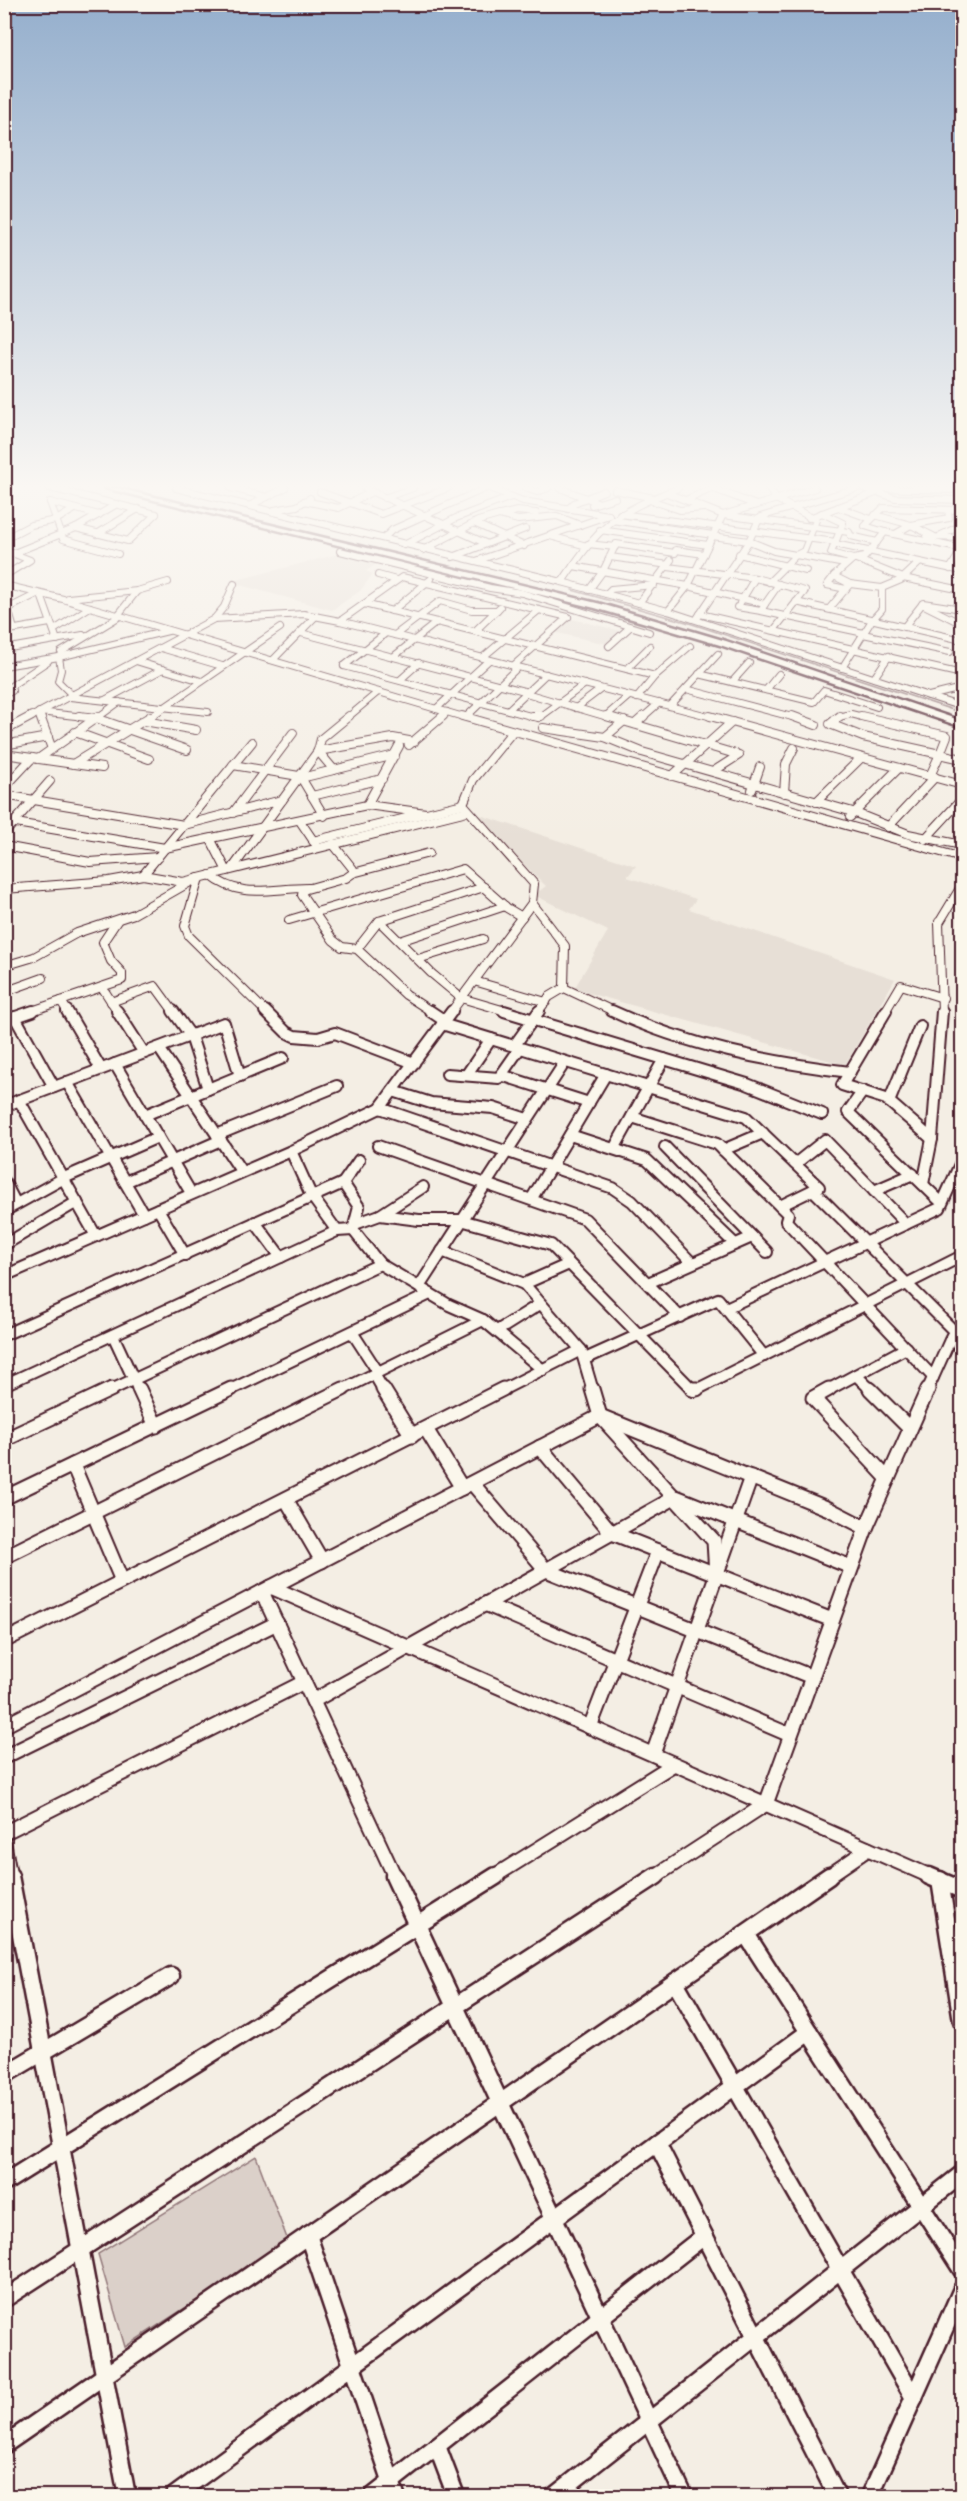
<svg xmlns="http://www.w3.org/2000/svg" width="967" height="2501" font-family="'Indie Flower',sans-serif">
<rect width="100%" height="100%" fill="#f4eee4"/>
<filter id="ink" filterUnits="userSpaceOnUse"><feTurbulence type="fractalNoise" baseFrequency=".0167" numOctaves="2"/><feDisplacementMap in="SourceGraphic" scale="12" xChannelSelector="R" yChannelSelector="G"/><feConvolveMatrix kernelMatrix="1 2 1 2 8 2 1 2 1" color-interpolation-filters="sRGB"/></filter>
<g filter="url(#ink)">
<!-- built -->
<g fill="#e7dfd6">
<path d="M342,553L380,562L366,571L373,574L360,591L332,610L229,582Z"/>
<path d="M568,618L621,631L607,644L553,632Z"/>
<path d="M480,815L636,866L627,877L696,899L689,909L895,979L845,1065L574,989L608,931L534,895L546,886L486,827Z"/>
</g>
<!-- green -->
<path fill="#dbd0c9" stroke="#92787a" stroke-width="1.5" d="M256,2156L288,2241L125,2347L98,2254Z"/>
<g fill="none" stroke-linecap="round" stroke-linejoin="round">
<!-- stream -->
<path stroke="#8d7174" stroke-width="1.5" d="M572,590L686,622L962,713"/>
<!-- minor-far4 casing -->
<g stroke="#4a1f2b" stroke-width="8">
<g id="minor-far4">
<path d="M50,488L156,514"/>
<path d="M176,488L562,582L668,611L962,707"/>
<path d="M231,488L267,497"/>
<path d="M364,488L485,543"/>
<path d="M489,488L523,501L608,515"/>
<path d="M525,488L537,492L548,488"/>
<path d="M560,488L597,502"/>
<path d="M712,488L756,505"/>
<path d="M768,488L776,499L816,520L804,551L796,555L769,582"/>
<path d="M864,488L895,498L962,500"/>
<path d="M878,488L952,490"/>
<path d="M615,490L654,498"/>
<path d="M320,492L381,514L448,488"/>
<path d="M667,493L723,515L849,532L851,536L877,542"/>
<path d="M384,498L413,488"/>
<path d="M650,500L680,510L704,508"/>
<path d="M686,500L713,488"/>
<path d="M304,501L339,508L372,492"/>
<path d="M50,502L63,539L118,554"/>
<path d="M50,502L99,515"/>
<path d="M592,505L615,498"/>
<path d="M249,506L285,488"/>
<path d="M838,507L871,519"/>
<path d="M568,509L574,503L604,491"/>
<path d="M274,510L297,506L310,498"/>
<path d="M822,513L843,523L831,553L853,559"/>
<path d="M620,514L836,542"/>
<path d="M500,515L517,511L536,513"/>
<path d="M875,515L911,525L933,536"/>
<path d="M809,518L876,493"/>
<path d="M612,520L713,535"/>
<path d="M4,523L8,521"/>
<path d="M474,523L524,546"/>
<path d="M76,528L128,541L156,514"/>
<path d="M600,530L708,545"/>
<path d="M885,532L865,526L883,508L962,510"/>
<path d="M97,534L138,509"/>
<path d="M895,534L911,525L949,518L948,510"/>
<path d="M941,535L962,525"/>
<path d="M386,536L392,530L486,488"/>
<path d="M550,536L587,546"/>
<path d="M712,536L749,541L774,551L845,564"/>
<path d="M927,537L962,538"/>
<path d="M4,539L31,525L56,520L75,509"/>
<path d="M588,544L615,547"/>
<path d="M835,544L962,571"/>
<path d="M404,545L456,518L511,497"/>
<path d="M423,550L478,521L499,515L518,520L557,516L580,525"/>
<path d="M676,550L704,554"/>
<path d="M340,551L490,588L522,593L649,632"/>
<path d="M739,554L806,571"/>
<path d="M4,557L76,528L117,504"/>
<path d="M453,557L525,529"/>
<path d="M610,557L669,565"/>
<path d="M856,559L903,578L962,590"/>
<path d="M476,561L609,515"/>
<path d="M573,566L688,586L765,604L761,611L737,607"/>
<path d="M668,567L755,578L805,591L774,630"/>
<path d="M950,569L962,549"/>
<path d="M378,575L396,580"/>
<path d="M4,576L30,560L12,553"/>
<path d="M834,576L827,585L846,589"/>
<path d="M562,582C601,524 613,514 678,488"/>
<path d="M850,584L882,588"/>
<path d="M4,585L63,599L467,718"/>
<path d="M589,590L603,571L616,544L675,553"/>
<path d="M606,594L611,589L654,585"/>
<path d="M41,595L57,640"/>
<path d="M68,598L137,591L168,582"/>
<path d="M796,602L962,640"/>
<path d="M639,603L671,560"/>
<path d="M740,603L755,578"/>
<path d="M364,604L655,676"/>
<path d="M765,604L779,584"/>
<path d="M922,604L962,624"/>
<path d="M4,605L11,607L37,594"/>
<path d="M11,607L8,609L14,629"/>
<path d="M829,609L850,584L834,576L853,559L865,557L885,532L962,549"/>
<path d="M392,611L431,579"/>
<path d="M668,611L688,586L723,515L815,488"/>
<path d="M761,611L864,633"/>
<path d="M700,614L962,674"/>
<path d="M118,615L137,591"/>
<path d="M698,617L749,541L760,517L857,488"/>
<path d="M214,619L304,614L340,621L716,718"/>
<path d="M340,621L402,577L568,617"/>
<path d="M904,627L923,603L962,609"/>
<path d="M54,630L90,607"/>
<path d="M4,631L50,623"/>
<path d="M475,631L500,607"/>
<path d="M301,633L528,692"/>
<path d="M863,634L950,652"/>
<path d="M395,635L440,601L472,610H497"/>
<path d="M609,646L630,627"/>
<path d="M161,648L222,666"/>
<path d="M4,649L83,635"/>
<path d="M61,652L120,616"/>
<path d="M59,657L61,670L58,681L72,695"/>
<path d="M393,657L437,622"/>
<path d="M482,658L539,610"/>
<path d="M273,660L316,616"/>
<path d="M136,661L201,681"/>
<path d="M4,666L59,657L168,631"/>
<path d="M344,666L538,718"/>
<path d="M344,666L386,633"/>
<path d="M513,666L568,617"/>
<path d="M842,668L872,620L882,609V588L901,580L919,563"/>
<path d="M627,669L650,646"/>
<path d="M699,674L814,702L824,690L877,707"/>
<path d="M874,678L889,656"/>
<path d="M400,680L419,663"/>
<path d="M732,682L749,663"/>
<path d="M686,689L796,718"/>
<path d="M766,690L779,674"/>
<path d="M526,693L611,718"/>
<path d="M4,695L12,691L11,686L48,661"/>
<path d="M929,696L962,688"/>
<path d="M70,697L208,712"/>
<path d="M637,698L655,676L690,646"/>
<path d="M105,700L163,669"/>
<path d="M670,706L718,654"/>
<path d="M576,708L601,689"/>
<path d="M436,709L489,660"/>
<path d="M508,710L546,674"/>
<path d="M606,716L629,696"/>
<path d="M466,717L518,667"/>
<path d="M29,718L214,619L224,607L234,584"/>
<path d="M41,718L39,712L94,718"/>
<path d="M97,718L119,702"/>
<path d="M149,718L280,628"/>
<path d="M347,718L378,692"/>
<path d="M441,718L447,712"/>
<path d="M539,718L585,684"/>
<path d="M642,718L659,703"/>
<path d="M835,718L851,714L867,718"/>
</g>
</g>
<!-- minor-far3 casing -->
<g stroke="#4a1f2b" stroke-width="10">
<g id="minor-far3">
<path d="M40,716L52,749"/>
<path d="M79,716L96,718L187,750"/>
<path d="M462,716L962,858"/>
<path d="M532,716H541"/>
<path d="M606,716L739,755L714,771"/>
<path d="M710,716L962,785"/>
<path d="M792,716L816,725"/>
<path d="M840,716L830,724L863,737L940,754"/>
<path d="M861,716L947,736L940,754"/>
<path d="M144,721L196,730"/>
<path d="M635,724L644,716"/>
<path d="M543,728L605,737L642,752L853,812L908,834L962,845"/>
<path d="M4,731L32,716"/>
<path d="M75,732L149,759"/>
<path d="M605,737L624,721"/>
<path d="M4,745L48,737"/>
<path d="M409,745L443,716"/>
<path d="M318,751L393,738L414,742"/>
<path d="M318,751L334,770"/>
<path d="M4,754L102,768"/>
<path d="M940,754L962,759"/>
<path d="M38,759L99,716"/>
<path d="M73,764L151,716"/>
<path d="M233,765L305,777L395,755"/>
<path d="M300,776L324,816"/>
<path d="M672,776L732,722"/>
<path d="M930,776L940,754"/>
<path d="M4,788L32,758"/>
<path d="M752,790L760,767"/>
<path d="M784,793L786,764L794,748"/>
<path d="M4,795L184,825L282,800"/>
<path d="M312,796L382,779"/>
<path d="M816,802L861,758"/>
<path d="M367,805L399,746"/>
<path d="M233,813L293,733"/>
<path d="M850,817L899,768"/>
<path d="M4,821L165,848L367,805L426,813"/>
<path d="M300,821L317,846"/>
<path d="M888,827L935,777"/>
<path d="M4,834L50,781"/>
<path d="M925,839L962,799"/>
<path d="M211,840L227,871"/>
<path d="M313,841L463,804"/>
<path d="M333,844L353,869V873L346,878L303,890L302,895L333,940L342,947L357,949L406,995L432,1012"/>
<path d="M4,846L90,862L158,857"/>
<path d="M232,869L318,751L321,739L349,716"/>
<path d="M353,873L429,853"/>
<path d="M143,875L252,742"/>
<path d="M210,875C240,900 272,888 308,888"/>
<path d="M199,878L185,926L189,936L266,1012"/>
<path d="M4,889L109,881L143,875L183,882L467,811"/>
<path d="M532,903L565,946L564,988"/>
<path d="M289,920L463,869L507,908L522,917"/>
<path d="M379,921L431,973L461,998L509,1012"/>
<path d="M939,922L942,1012"/>
<path d="M939,923L962,885"/>
<path d="M400,941L505,906"/>
<path d="M357,949L379,921L484,887"/>
<path d="M418,959L483,939"/>
<path d="M4,966L34,957L77,933L134,914L192,881"/>
<path d="M474,981L546,1002"/>
<path d="M102,987L118,1012"/>
<path d="M4,992L43,978"/>
<path d="M61,1001L68,1012"/>
<path d="M111,1002L155,986L174,1012"/>
<path d="M29,1012L122,980V973L111,961L103,942L117,921"/>
<path d="M451,1012L532,903L534,884L463,804L473,780L513,731"/>
<path d="M538,1012L549,997L564,988L615,1012"/>
<path d="M885,1012L901,985L943,998"/>
</g>
</g>
<!-- minor-far2 casing -->
<g stroke="#4a1f2b" stroke-width="14">
<g id="minor-far2">
<path d="M67,1011L101,1069"/>
<path d="M117,1011L144,1053"/>
<path d="M173,1011L191,1036L208,1089"/>
<path d="M265,1011L286,1032L294,1036L318,1038L335,1033L414,1063"/>
<path d="M430,1011L445,1021"/>
<path d="M504,1011L747,1084L822,1114"/>
<path d="M612,1011C687,1046 768,1062 850,1072"/>
<path d="M886,1011L842,1085L886,1099L932,1139"/>
<path d="M15,1017L54,1087"/>
<path d="M4,1021L33,1011"/>
<path d="M442,1024L746,1117L819,1187L780,1206"/>
<path d="M514,1046L539,1011"/>
<path d="M159,1048L241,1171"/>
<path d="M115,1064L191,1193"/>
<path d="M447,1074L499,1078L520,1048"/>
<path d="M467,1074L491,1039"/>
<path d="M501,1075L589,1103"/>
<path d="M67,1082L144,1215"/>
<path d="M393,1091L431,1103L493,1108L527,1119"/>
<path d="M863,1091L848,1112L941,1202"/>
<path d="M19,1100L96,1236"/>
<path d="M889,1102L920,1026"/>
<path d="M4,1106L224,1023L240,1076"/>
<path d="M380,1108L613,1188L632,1201L692,1263"/>
<path d="M145,1115L283,1058"/>
<path d="M632,1117L717,1144L788,1214L786,1221L933,1377"/>
<path d="M217,1135L337,1086"/>
<path d="M570,1135L647,1160L735,1244"/>
<path d="M378,1146L585,1219L680,1317"/>
<path d="M665,1147L767,1252"/>
<path d="M614,1149L664,1059"/>
<path d="M723,1150L763,1133"/>
<path d="M291,1151L311,1195L337,1231"/>
<path d="M795,1164L825,1140L906,1224"/>
<path d="M4,1181L16,1204"/>
<path d="M125,1182L221,1140"/>
<path d="M343,1183L359,1207L353,1230L380,1264L449,1305L483,1320L543,1370"/>
<path d="M923,1184L932,1139L942,1011"/>
<path d="M813,1190L954,1331L927,1391"/>
<path d="M874,1191L913,1174"/>
<path d="M532,1198L606,1074"/>
<path d="M158,1209L185,1255"/>
<path d="M4,1211L64,1178L158,1137"/>
<path d="M380,1215L423,1187"/>
<path d="M255,1222L281,1257"/>
<path d="M355,1224L380,1215L419,1220H461L551,1245L694,1391"/>
<path d="M4,1245L77,1202"/>
<path d="M442,1251L524,1284L581,1350L593,1391"/>
<path d="M4,1276L291,1151L380,1108L452,1011"/>
<path d="M648,1283L752,1237"/>
<path d="M524,1284L569,1264"/>
<path d="M419,1287L565,1062"/>
<path d="M726,1308L940,1208L962,1160"/>
<path d="M497,1331L540,1304"/>
<path d="M352,1332L378,1372"/>
<path d="M4,1335L343,1183L359,1160"/>
<path d="M113,1335L139,1391"/>
<path d="M951,1337L962,1342"/>
<path d="M585,1359L718,1299L764,1356"/>
<path d="M374,1374L384,1391"/>
<path d="M856,1375L872,1391"/>
<path d="M4,1385L337,1231L353,1230"/>
<path d="M109,1391L380,1264"/>
<path d="M228,1391L430,1294"/>
<path d="M340,1391L483,1320"/>
<path d="M500,1391L581,1350"/>
<path d="M694,1391L962,1256"/>
<path d="M826,1391L906,1348"/>
</g>
</g>
<!-- minor-far1 casing -->
<g stroke="#4a1f2b" stroke-width="17">
<g id="minor-far1">
<path d="M139,1389L156,1426"/>
<path d="M383,1389L412,1436"/>
<path d="M592,1389L600,1416L714,1541L716,1574"/>
<path d="M692,1389H697"/>
<path d="M829,1389L813,1398L888,1479"/>
<path d="M870,1389L910,1429"/>
<path d="M426,1429L462,1488"/>
<path d="M4,1440L112,1389"/>
<path d="M540,1447L612,1533L832,1620"/>
<path d="M73,1465L122,1581"/>
<path d="M472,1483L546,1570L812,1677"/>
<path d="M4,1498L231,1389"/>
<path d="M286,1499L322,1561"/>
<path d="M4,1557L343,1389"/>
<path d="M271,1587L932,1877"/>
<path d="M262,1592L395,1877"/>
<path d="M485,1604L790,1735"/>
<path d="M4,1641L503,1389"/>
<path d="M313,1701L676,1497L851,1567"/>
<path d="M4,1726L600,1416L829,1509L866,1528"/>
<path d="M590,1727L658,1551"/>
<path d="M653,1754L751,1477"/>
<path d="M4,1757L277,1623"/>
<path d="M4,1833L304,1682"/>
<path d="M4,1844L10,1877"/>
<path d="M493,1877L674,1764"/>
<path d="M654,1877L766,1804L866,1528L928,1389"/>
<path d="M827,1877L868,1849"/>
</g>
</g>
<!-- minor casing -->
<g stroke="#4a1f2b" stroke-width="21">
<g id="minor">
<path d="M10,1876L127,2496"/>
<path d="M394,1876L684,2496"/>
<path d="M929,1876L962,1890"/>
<path d="M940,1880L962,2021"/>
<path d="M746,1934L962,2270"/>
<path d="M675,1982L914,2398"/>
<path d="M4,2075L171,1976"/>
<path d="M657,2143L837,2496"/>
<path d="M4,2183L496,1876"/>
<path d="M308,2235L396,2496"/>
<path d="M4,2299L656,1876"/>
<path d="M4,2445L829,1876"/>
<path d="M437,2446L456,2496"/>
<path d="M174,2496L809,2032"/>
<path d="M373,2496L704,2236"/>
<path d="M554,2496L962,2174"/>
<path d="M870,2496L962,2289"/>
</g>
</g>
<!-- highway casing -->
<g stroke="#4a1f2b" stroke-width="5">
<path id="highway" d="M105,488H117L601,604L726,641L962,721V727L720,645L595,608Z"/>
</g>
<!-- minor-far4 -->
<use href="#minor-far4" stroke="#fbf7ec" stroke-width="6"/>
<!-- minor-far3 -->
<use href="#minor-far3" stroke="#fbf7ec" stroke-width="8"/>
<!-- minor-far2 -->
<use href="#minor-far2" stroke="#fbf7ec" stroke-width="10"/>
<!-- minor-far1 -->
<use href="#minor-far1" stroke="#fbf7ec" stroke-width="13"/>
<!-- minor -->
<use href="#minor" stroke="#fbf7ec" stroke-width="16"/>
<!-- highway -->
<use href="#highway" fill="#fbf7ec" fill-rule="evenodd"/>
</g>
</g>
<!-- sky -->
<linearGradient id="sky" x2="0" y2="1"><stop stop-color="#95afcd"/><stop offset="0.58" stop-color="#faf7f3"/><stop offset="1" stop-color="#faf7f3" stop-opacity="0"/></linearGradient>
<rect width="967" height="838" fill="url(#sky)"/>
<!-- margin -->
<rect width="967" height="2501" fill="none" stroke="#fbf7ec" stroke-width="24"/>
<rect x="12" y="12" width="943" height="2477" fill="none" stroke="#4a1f2b" stroke-width="2" filter="url(#ink)"/>
</svg>
